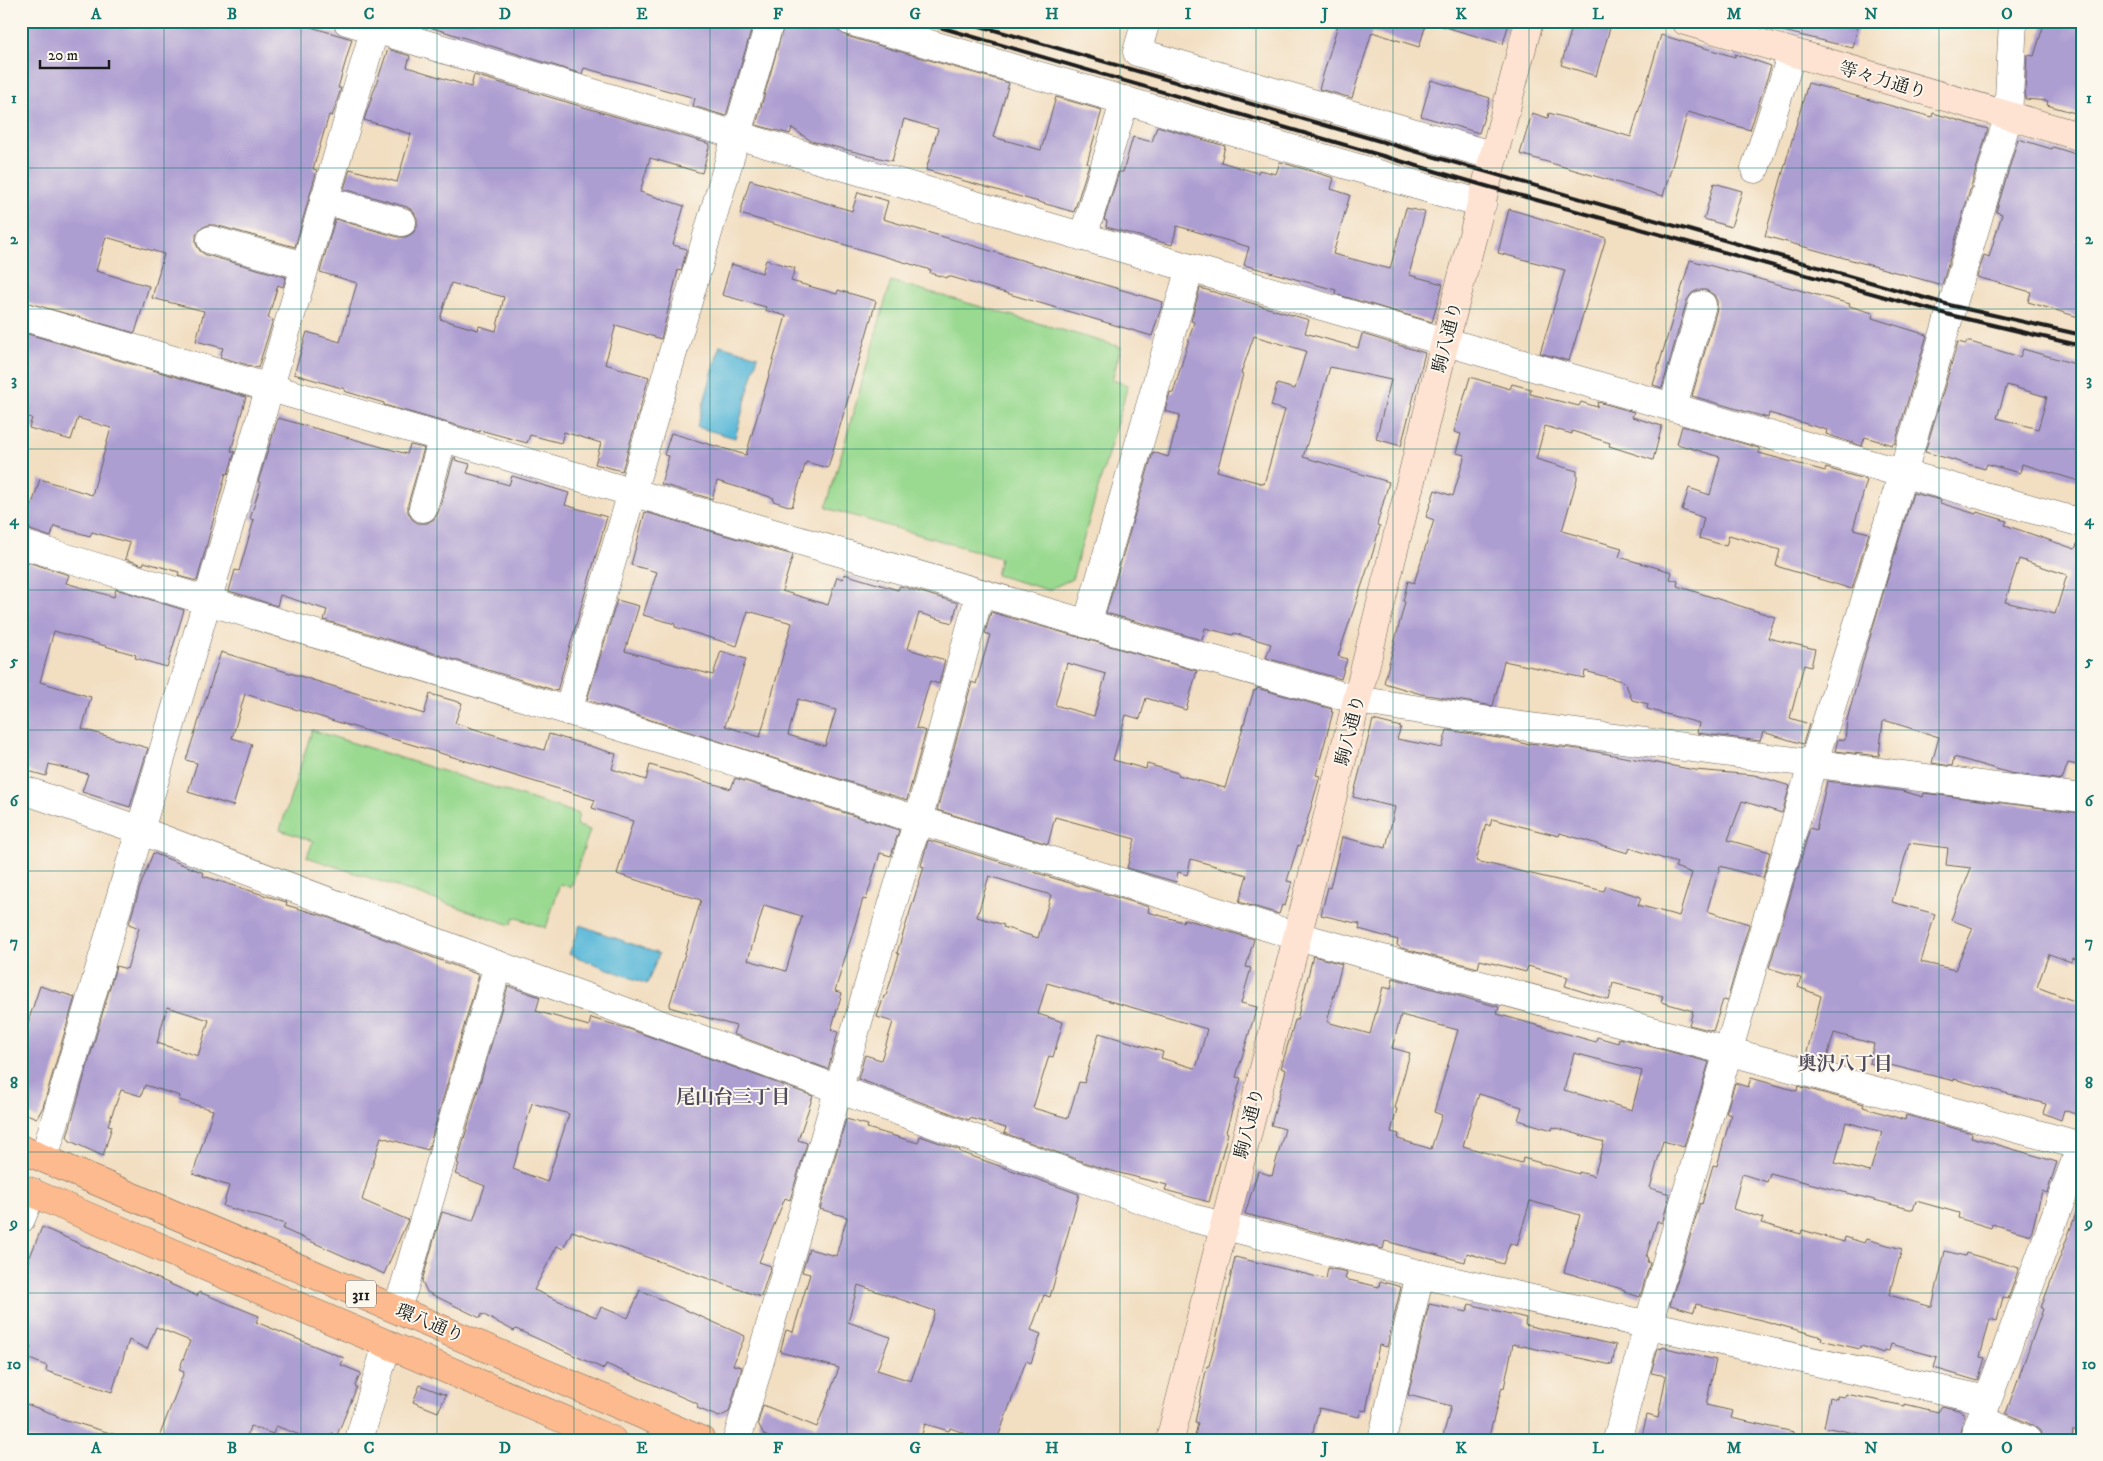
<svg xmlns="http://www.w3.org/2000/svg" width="2103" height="1461" font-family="'IM FELL DW Pica','Noto Serif JP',serif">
<rect width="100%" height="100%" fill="#fbf7ec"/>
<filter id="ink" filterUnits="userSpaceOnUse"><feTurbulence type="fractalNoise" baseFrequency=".02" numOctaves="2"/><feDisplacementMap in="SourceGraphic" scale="10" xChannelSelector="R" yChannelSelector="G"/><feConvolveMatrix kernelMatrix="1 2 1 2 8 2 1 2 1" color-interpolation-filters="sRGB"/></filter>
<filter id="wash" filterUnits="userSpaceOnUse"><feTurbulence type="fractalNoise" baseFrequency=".0096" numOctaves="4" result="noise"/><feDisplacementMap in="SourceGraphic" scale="20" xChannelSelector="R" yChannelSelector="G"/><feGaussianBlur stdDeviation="1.12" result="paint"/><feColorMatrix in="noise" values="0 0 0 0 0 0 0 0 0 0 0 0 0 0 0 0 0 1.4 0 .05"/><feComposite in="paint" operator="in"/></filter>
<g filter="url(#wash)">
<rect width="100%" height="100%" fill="#f2dec1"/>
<!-- green -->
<g fill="#99d990" stroke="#5a7a56">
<path d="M891,281L1121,347L1112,380L1128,385L1072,579L1048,590L996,575L1000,558L826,508Z"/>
<path d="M312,730L579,814L576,825L590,830L571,887L560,884L546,928L514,917L511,925L307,857L313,841L280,830Z"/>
</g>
<!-- water -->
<g fill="#5bb9d9" stroke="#3c6a7a">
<path d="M720,345L758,356L735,438L697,427Z"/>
<path d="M580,925L659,954L647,984L569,954Z"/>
</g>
<g id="blocks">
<!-- building -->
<g fill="#ad9ed2" fill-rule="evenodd">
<path d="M21,21H138L159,27L161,21H290L352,39L338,88H341L334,111L332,116L329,115L313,169L317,170L295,247L215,225H208L200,229L196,235V244L200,251L206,255L286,277L283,287L278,285L268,318L273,320L258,368L220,357L223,348L196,341L204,311L152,298L164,254L106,237L96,271L149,286L135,333L21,301Z"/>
<path d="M427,21H754L726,116L693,106L695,98L584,68L582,74L426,26Z"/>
<path d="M785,21H806L837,29L846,36L1009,83L993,137L1041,150L1056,97L1102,110L1087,163L1089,164L1074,212L926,170L938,129L904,119L892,161L811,141L792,128L790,134L756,125Z"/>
<path d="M1339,21H1427L1419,47L1372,32L1352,98L1319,89Z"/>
<path d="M1442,21H1493L1508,26L1503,44L1442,26Z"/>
<path d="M1574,21H1612L1596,76L1561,65Z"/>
<path d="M1771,21H1859L1853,48L1771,28Z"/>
<path d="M2045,21H2082V115L2047,105L2048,101L2025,99L2027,55L2034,56Z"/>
<path d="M1661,35L1735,57V54L1771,66L1750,130L1688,112L1663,196L1520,154L1532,113L1548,118L1549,113L1631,137Z"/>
<path d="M388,49L410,56L407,67L471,87L474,75L710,144L702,173L650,158L640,192L684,206L673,245L687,249L681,271L678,270L661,339L616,325L605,364L649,377L622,471L595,464L601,443L564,432L561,443L530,435L527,443L480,430V432L384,405V403L344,391L345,389L294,374L307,332L340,342L357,283L320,272L335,219L398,237H406L413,233L417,227V218L413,211L407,207L344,189L350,169L397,182L411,134L364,120ZM451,283L504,297L496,331L479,326L478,330L440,319Z"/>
<path d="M1431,80L1490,98L1479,133L1421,116Z"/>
<path d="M1808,83L1932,117L1933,113L1988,129L1942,285L1765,236Z"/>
<path d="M1157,126L1225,146L1221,162L1258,173L1259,170L1276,174L1280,162L1334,178L1331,189L1350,195L1333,254L1390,269L1406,208L1425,212L1409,275L1443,284L1432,322L1335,294L1336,290L1244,265L1249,247L1177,226L1172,245L1106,227L1107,221L1104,220L1119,172H1123L1133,137L1152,142Z"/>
<path d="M2018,139L2052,149L2053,147L2082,156V220L2076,240L2082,242V318L2028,302L2031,292L1977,277L1984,255L1989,257L2002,214L1996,212Z"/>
<path d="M750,180L852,211L858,192L888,201L883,219L1163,302L1152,336L948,276L947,278L930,273L931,270L740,214Z"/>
<path d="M1714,183L1742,191L1731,227L1704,219Z"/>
<path d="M1509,209L1606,238L1569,361L1540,353L1565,270L1498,253Z"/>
<path d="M766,260L795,268L791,281L837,294L838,290L876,301L828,468L806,462L792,507L773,501L774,498L717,481L712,499L661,484L669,456L664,455L671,433L746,455L786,316L765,310L766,307L722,295L731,264L762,273Z"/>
<path d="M1690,260L1850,304L1849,306L1873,313L1872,318L1927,335L1895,444L1893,443L1892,445L1865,437L1862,446L1826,434L1827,430L1769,413L1768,418L1692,396L1717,309V301L1714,295L1706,290H1698L1692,293L1687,300L1662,388L1653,385Z"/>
<path d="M1200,288L1309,320L1305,333L1358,348L1362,334L1425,353L1401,446L1376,439L1391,380L1330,367L1303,457L1389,482L1377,525L1380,526L1373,552L1338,656L1347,659L1341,679L1266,658L1271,644L1234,633L1233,635L1205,628L1202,640L1106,613L1153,452L1168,457L1180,415L1165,411L1170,392L1173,393L1194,322L1191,321ZM1254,336L1306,351L1295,389L1277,384L1271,406L1285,410L1264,484L1217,471L1243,374L1241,373Z"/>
<path d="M21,332L246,397L231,451L235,452L228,474L226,473L197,581L178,576L179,572L144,562L143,565L125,559L130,543L92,532L90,536L54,526L51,537L30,530V528L25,527L40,479L92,495L111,428L78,418L71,440L29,428L32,418L21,415Z"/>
<path d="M1967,341L2020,357L2023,349L2082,366V482L2022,464L2020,473L1987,464L1985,469L1925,452L1958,342L1966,344ZM2007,385L2047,397L2038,429L1997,418Z"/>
<path d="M1470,377L1510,389L1512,384L1531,389L1530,394L1579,406L1581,402L1597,407L1598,402L1634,412L1632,417L1662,426L1653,460L1609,446L1610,443L1572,431V434L1545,426L1536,459L1577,471V479L1562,531L1622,548L1619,557L1672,572L1670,579L1678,581L1677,586L1775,617L1768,638L1815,649L1811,667L1804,665L1790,718L1809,724L1803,744L1763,732L1760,741L1697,733L1699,723L1647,709L1648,704L1632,700L1625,682L1585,671L1584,678L1504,661L1493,706L1421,694L1384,683L1405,602L1403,601L1408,581L1414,583L1434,520L1426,517L1435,490L1453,496L1465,455L1456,453L1461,434L1454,432Z"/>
<path d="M278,418L407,454L410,445L424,448L408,504V512L412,519L418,523H427L434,519L438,513L454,457L456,458L455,460L470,464L467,473L509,485L512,476L569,493L565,505L607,517L557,691L324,620L327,610L280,595L277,606L229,591L235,570L239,571L254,520L250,519L261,483L258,482Z"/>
<path d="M1682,426L1759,448V453L1825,471L1826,468L1867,480L1853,529L1869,533L1852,589L1776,566L1780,550L1729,535L1726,546L1699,538L1704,518L1682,510L1689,488L1710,495L1720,457L1677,444Z"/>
<path d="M1913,493L1941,500L1940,503L1976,514L1977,512L2007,521L2005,525L2075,549L2078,542H2082V766L2068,763L2062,780L2010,773L1954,757L1952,766L1932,763L1939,737L1887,721H1883L1879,756L1835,751L1838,739L1845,740L1847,720L1865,654ZM2019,559L2067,575L2055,614L2005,602Z"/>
<path d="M645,512L793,555L782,591L828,605L837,577L843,579L844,574L898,590L900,586L958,603L952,623L919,613L908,649L945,660L939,684L930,681L916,728L926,731L907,800L587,700L617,600L639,606L625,651L713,675L721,651L746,659L725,726L760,737L792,623L748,611L737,646L675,627V624L643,615L657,572L631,565ZM798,699L836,710L825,746L788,735Z"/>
<path d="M21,560L69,575L66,583L114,597L116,589L184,610L167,667L135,658L136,655L54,631L40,682L91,697L82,729L148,748L130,807L82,792L88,774L49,764L46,776L21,769Z"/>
<path d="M991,612L1197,671L1186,710L1146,698L1140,719L1126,715L1113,760L1146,769L1147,764L1178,773V775L1225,788L1254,690L1256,691L1257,688L1332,709L1331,712H1333L1316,775L1320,776L1300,846L1298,845L1287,881L1292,882L1285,906L1282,905L1279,914L1239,902L1247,875L1191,859L1187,875L1178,872L1176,882L1127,868L1135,839L1055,817L1048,844L937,810L972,682L976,684L990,635L985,633ZM1067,663L1106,674L1094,716L1055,705Z"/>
<path d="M221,652L424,714L430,694L462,703L455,723L544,750L549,734L616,754L612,769L646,780L650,765L731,789L735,778L899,830L891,856L880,853L866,900L863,899L852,935L835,991L842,993L831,1030L838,1032L828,1069L733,1034L736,1026L669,1007L701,900L617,874L633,821L592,808L595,800L245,694L232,738L252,744L233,806L188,792L197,763L186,760ZM764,905L802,916L786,971L748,960Z"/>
<path d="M1373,720L1401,727L1397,739L1442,748L1447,730L1512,740L1529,745V743L1586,750L1695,770L1754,775L1790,786L1782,813L1742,801L1728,840L1770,852L1763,878L1720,866L1707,911L1749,924L1727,1001L1723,1000L1713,1031L1689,1025L1693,1011L1661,1002L1663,996L1613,983L1609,1000L1565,986L1568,977L1528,966L1526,972L1480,960L1478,968L1401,948L1397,945L1398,940L1359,929L1360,924L1321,915L1328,887L1330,888L1342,837L1386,848L1395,807L1353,797ZM1492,819L1559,836L1560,833L1628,853L1630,848L1677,863L1675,867L1692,873L1679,916L1638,905L1641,897L1606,886L1604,891L1476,861L1486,824L1490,826Z"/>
<path d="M1827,781L1902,791L1923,797L1924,793L2082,813V961L2073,958L2071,962L2049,954L2037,987L2082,1004V1104L2078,1115L2064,1110L2061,1120L2043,1113L2046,1104L1954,1079V1081L1890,1065L1889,1068L1869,1063L1874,1044L1834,1033L1826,1061L1806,1056L1821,996L1798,987L1801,978L1769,968L1810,828L1816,830ZM1909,843L1948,848L1946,865L1971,868L1951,920L1973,928L1955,970L1921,962L1935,914L1892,902Z"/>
<path d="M928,840L1149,907L1148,912L1183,922L1184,919L1206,925L1254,939L1246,967L1251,968L1241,1003L1257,1007L1236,1077L1241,1078L1226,1132L1228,1133L1209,1202L1165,1190L1167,1185L1100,1168L1004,1133L1006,1128L970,1118L969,1120L858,1079L865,1055L881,1060L893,1022L877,1017L884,996H886L899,954L897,953L924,867L921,866ZM989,876L1051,895L1038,938L1003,927L1004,925L977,917ZM1047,983L1207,1029L1197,1065L1194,1068L1161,1058L1163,1052L1099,1033L1084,1083L1079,1082L1068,1118L1033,1108L1049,1056L1053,1057L1063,1022L1038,1014Z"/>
<path d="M153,853L204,873L203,876L283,901L287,902L286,905L324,916L479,975L428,1150L381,1137L362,1200L408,1220L384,1274L283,1229L285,1224L223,1206L229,1186L193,1174L213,1110L179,1100L180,1096L145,1085L141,1096L121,1090L108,1125L112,1126L103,1156L70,1141L67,1137L116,966L127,969L139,928L129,924L140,887ZM167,1007L209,1020L198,1056L157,1043Z"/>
<path d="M1313,956L1342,964L1327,1022L1370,1034L1383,987L1391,989L1393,978L1499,1007L1497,1014L1596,1042L1597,1037L1618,1043L1619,1038L1709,1062L1684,1147L1663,1141L1650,1188L1670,1194L1662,1223L1657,1221L1646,1257L1648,1258L1647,1262L1650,1263L1640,1297L1624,1292L1625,1290L1564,1272L1580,1215L1530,1201L1517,1246L1510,1243L1503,1264L1467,1253L1465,1262L1385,1241L1383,1249L1245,1214L1258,1171L1272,1176L1285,1129L1271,1125L1286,1070L1281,1068L1295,1020H1297ZM1401,1015L1458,1030L1434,1112L1442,1115L1431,1149L1398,1139L1399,1134L1391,1132L1397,1109L1395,1108L1410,1053L1392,1048ZM1574,1053L1642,1071L1632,1110L1564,1090ZM1479,1094L1522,1107L1518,1120L1552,1130L1553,1127L1604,1142L1594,1176L1579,1172V1174L1523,1158L1522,1163L1463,1146Z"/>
<path d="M40,986L75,997L43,1107L37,1118L21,1112V1020L28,1022Z"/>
<path d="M508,986L540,997L536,1011L589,1026L591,1018L629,1029L813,1096L798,1140L807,1143L790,1200L785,1198L759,1262L771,1266L761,1297L572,1231L563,1249L557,1246L534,1290L596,1317L601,1307L628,1318L640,1290L745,1336L733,1365L742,1367L729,1412L719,1417L697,1408L698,1404L606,1364L604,1369L516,1329L514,1331L482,1314L480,1318L427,1292L422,1281L442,1212L473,1221L485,1186L455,1174L459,1164L457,1163ZM532,1103L569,1114L547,1182L513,1169Z"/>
<path d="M1751,1078L1797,1091L1798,1086L1864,1104L1863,1107L1905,1120L1906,1115L1972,1133L1971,1137L2057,1162L2047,1193L2042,1191L2031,1235L1992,1224L1991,1228L1958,1218L1959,1213L1916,1201L1913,1210L1770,1173L1767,1182L1742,1174L1733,1209L1763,1218L1761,1223L1801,1234L1802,1230L1844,1242L1845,1237L1864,1243L1866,1239L1902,1249L1889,1295L1932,1307L1945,1251L1965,1256L1966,1253L2019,1268L2008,1299L2003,1297L1997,1321L1990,1319L1980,1357L1985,1358L1978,1381L1934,1368L1937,1357L1891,1344L1889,1351L1885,1350L1884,1353L1861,1346L1860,1349L1821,1340L1822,1337L1765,1321L1696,1304L1694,1312L1670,1305L1700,1203L1702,1204L1713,1165L1717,1166L1731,1115L1726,1113L1735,1083L1748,1087ZM1846,1122L1882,1132L1870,1172L1835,1163Z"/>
<path d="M846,1119L868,1125L867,1128L918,1143L920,1136L960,1150V1152L1079,1194L1050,1297L1044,1295L1031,1330L1041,1334L1031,1363L1026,1361L997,1440H983L950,1428L949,1431L925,1424L920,1440H775L764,1435L758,1423L763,1405L817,1427L839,1368L780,1352L786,1330L793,1332L810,1274L802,1272L809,1249L836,1256L847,1217L820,1209ZM858,1285L935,1311L911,1381L877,1370L890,1337L848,1322Z"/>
<path d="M2080,1203H2082V1421L2078,1431L2073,1430L2072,1440H2042L2040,1431L2034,1426L2006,1413L2043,1309L2041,1308Z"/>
<path d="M42,1227L197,1296L199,1292L259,1316L256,1322L344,1358L341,1365L361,1373L355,1386L357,1387L337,1435L332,1433L329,1440H313L276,1426L273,1434L250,1426L246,1440H158L184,1372L179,1370L190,1341L156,1327L147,1349L129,1340L112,1392L46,1371L47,1366L27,1358L31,1347L21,1343V1279Z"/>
<path d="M1235,1257L1326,1279L1328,1268L1347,1272L1345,1279L1379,1287L1380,1281L1401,1287L1387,1347L1379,1345L1366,1411L1361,1410L1359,1417L1319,1408L1311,1440H1194L1198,1423L1195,1422L1207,1366H1209L1222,1316Z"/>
<path d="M1429,1304L1467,1312L1469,1304L1526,1318L1525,1325L1616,1345L1612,1365L1513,1344L1504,1388L1502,1387L1488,1440H1442L1451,1406L1408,1395Z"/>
<path d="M1662,1347L1716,1360L1706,1405L1733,1411L1731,1418L1794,1432V1440H1641L1647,1415L1658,1418L1666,1376L1651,1373L1658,1348L1662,1349Z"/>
<path d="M420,1385L446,1395L438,1412L413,1402Z"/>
<path d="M1846,1394L1905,1406V1404L1938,1412L1942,1406L1958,1410L1965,1414L1958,1440H1889L1824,1427L1830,1397L1837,1399V1396L1845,1397Z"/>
<path d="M21,1402L56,1415V1417L117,1435V1440H34L21,1435Z"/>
</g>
</g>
</g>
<g filter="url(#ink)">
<use href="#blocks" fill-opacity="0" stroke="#676056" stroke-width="1"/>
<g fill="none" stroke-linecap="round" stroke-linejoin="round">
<!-- street casing -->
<g stroke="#676056" stroke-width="29">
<g id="street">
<path d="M347,21L1190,268L1901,473L2082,523"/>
<path d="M850,21L1482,204"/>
<path d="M1146,21L1137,52L1494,156"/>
<path d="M1755,169L1792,53"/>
<path d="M324,200L402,222"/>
<path d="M1083,237L1125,100"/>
<path d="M211,240L305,266"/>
<path d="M21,316L1161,645L1357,700L1521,726L2082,798"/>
<path d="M1673,406L1702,305"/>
<path d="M423,508L443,437"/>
<path d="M21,544L739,763L918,820L1297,936L2082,1146"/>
<path d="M1087,624L1190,268"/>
<path d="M568,711L770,21"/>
<path d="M21,789L128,826L498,965L1192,1218L1420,1274L1987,1400"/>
<path d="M44,1158L377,21"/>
<path d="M21,1219L32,1192"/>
<path d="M396,1308L404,1288L498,965"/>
<path d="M1981,1419L2027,1440"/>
<path d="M359,1440L387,1344"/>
<path d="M737,1440L877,956L918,820L980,593"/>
<path d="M1382,1440L1420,1274"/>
<path d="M1617,1440L1648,1325L1808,779L1862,611L2008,117L2013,21"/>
<path d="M1973,1440L2082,1143"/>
</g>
</g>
<!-- secondary casing -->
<g stroke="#676056" stroke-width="29">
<g id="secondary">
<path d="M1685,21L2082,137"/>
<path d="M1170,1440L1357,700L1445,342L1529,21"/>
</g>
</g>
<!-- primary casing -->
<g stroke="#676056" stroke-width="29">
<g id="primary">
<path d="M21,1149L701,1440"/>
<path d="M21,1188L612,1440"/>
</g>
</g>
<!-- street -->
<use href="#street" stroke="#fff" stroke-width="28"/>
<!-- secondary -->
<use href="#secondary" stroke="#fee3d2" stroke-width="28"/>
<!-- primary -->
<use href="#primary" stroke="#fcba8e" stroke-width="28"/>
<!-- rail -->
<g stroke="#1c1c1c" stroke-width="4">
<path d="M919,21L1486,186L1950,315L2082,346"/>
<path d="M963,21L1953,306L2082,335"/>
</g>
</g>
</g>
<!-- grid -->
<path fill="none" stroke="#0f766e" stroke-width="1" stroke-opacity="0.55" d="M164,21V1440M301,21V1440M437,21V1440M574,21V1440M710,21V1440M847,21V1440M983,21V1440M1120,21V1440M1256,21V1440M1393,21V1440M1529,21V1440M1666,21V1440M1802,21V1440M1939,21V1440M21,168H2082M21,309H2082M21,449H2082M21,590H2082M21,730H2082M21,871H2082M21,1012H2082M21,1152H2082M21,1293H2082"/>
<g text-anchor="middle" stroke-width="4" stroke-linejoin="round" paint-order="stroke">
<!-- shield labels -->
<rect fill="#fbf7ec" stroke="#5f5e5a" stroke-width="1" x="346" y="1280.5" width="30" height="27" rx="4"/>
<g font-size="16" font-weight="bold" fill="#1c1c1c">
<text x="361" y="1300">311</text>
</g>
<!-- street labels -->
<g font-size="18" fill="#1c1c1c" stroke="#fbf7ec">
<text transform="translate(1883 80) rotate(16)" y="6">等々力通り</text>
<text transform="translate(1447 337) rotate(-76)" y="6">駒八通り</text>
<text transform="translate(1350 730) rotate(-76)" y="6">駒八通り</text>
<text transform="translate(1249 1123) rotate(-76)" y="6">駒八通り</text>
<text transform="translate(430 1323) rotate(23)" y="6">環八通り</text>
</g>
<!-- neighbourhood labels -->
<g font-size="19" font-weight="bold" fill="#4f4a5c" stroke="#fbf7ec">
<text x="1845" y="1070">奥沢八丁目</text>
<text x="733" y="1103">尾山台三丁目</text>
</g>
</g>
<!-- margin -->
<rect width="2103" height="1461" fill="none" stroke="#fbf7ec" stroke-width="55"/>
<!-- scale -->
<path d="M40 60v8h69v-8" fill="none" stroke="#1c1c1c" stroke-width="2.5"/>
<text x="48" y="60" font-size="15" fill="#1c1c1c" stroke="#fbf7ec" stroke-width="4" paint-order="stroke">20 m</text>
<rect x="28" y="28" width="2048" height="1406" fill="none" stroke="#0f766e" stroke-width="2"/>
<g font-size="16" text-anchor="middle" font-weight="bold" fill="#0f766e">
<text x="96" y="19">A</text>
<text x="232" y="19">B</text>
<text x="369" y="19">C</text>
<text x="505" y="19">D</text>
<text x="642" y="19">E</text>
<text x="778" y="19">F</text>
<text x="915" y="19">G</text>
<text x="1052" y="19">H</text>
<text x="1188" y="19">I</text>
<text x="1325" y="19">J</text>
<text x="1461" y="19">K</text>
<text x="1598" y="19">L</text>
<text x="1734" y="19">M</text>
<text x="1871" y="19">N</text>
<text x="2007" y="19">O</text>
<text x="14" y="103">1</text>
<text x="2089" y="103">1</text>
<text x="14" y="244">2</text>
<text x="2089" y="244">2</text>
<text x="14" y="385">3</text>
<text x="2089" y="385">3</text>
<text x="14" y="525">4</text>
<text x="2089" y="525">4</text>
<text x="14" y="666">5</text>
<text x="2089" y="666">5</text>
<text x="14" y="806">6</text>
<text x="2089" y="806">6</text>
<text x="14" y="947">7</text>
<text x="2089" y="947">7</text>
<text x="14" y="1088">8</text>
<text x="2089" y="1088">8</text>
<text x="14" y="1228">9</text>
<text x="2089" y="1228">9</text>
<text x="14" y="1369">10</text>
<text x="2089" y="1369">10</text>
<text x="96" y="1453">A</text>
<text x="232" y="1453">B</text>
<text x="369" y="1453">C</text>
<text x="505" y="1453">D</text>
<text x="642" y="1453">E</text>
<text x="778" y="1453">F</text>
<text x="915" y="1453">G</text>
<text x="1052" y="1453">H</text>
<text x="1188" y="1453">I</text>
<text x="1325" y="1453">J</text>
<text x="1461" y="1453">K</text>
<text x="1598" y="1453">L</text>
<text x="1734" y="1453">M</text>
<text x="1871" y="1453">N</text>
<text x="2007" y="1453">O</text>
</g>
</svg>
